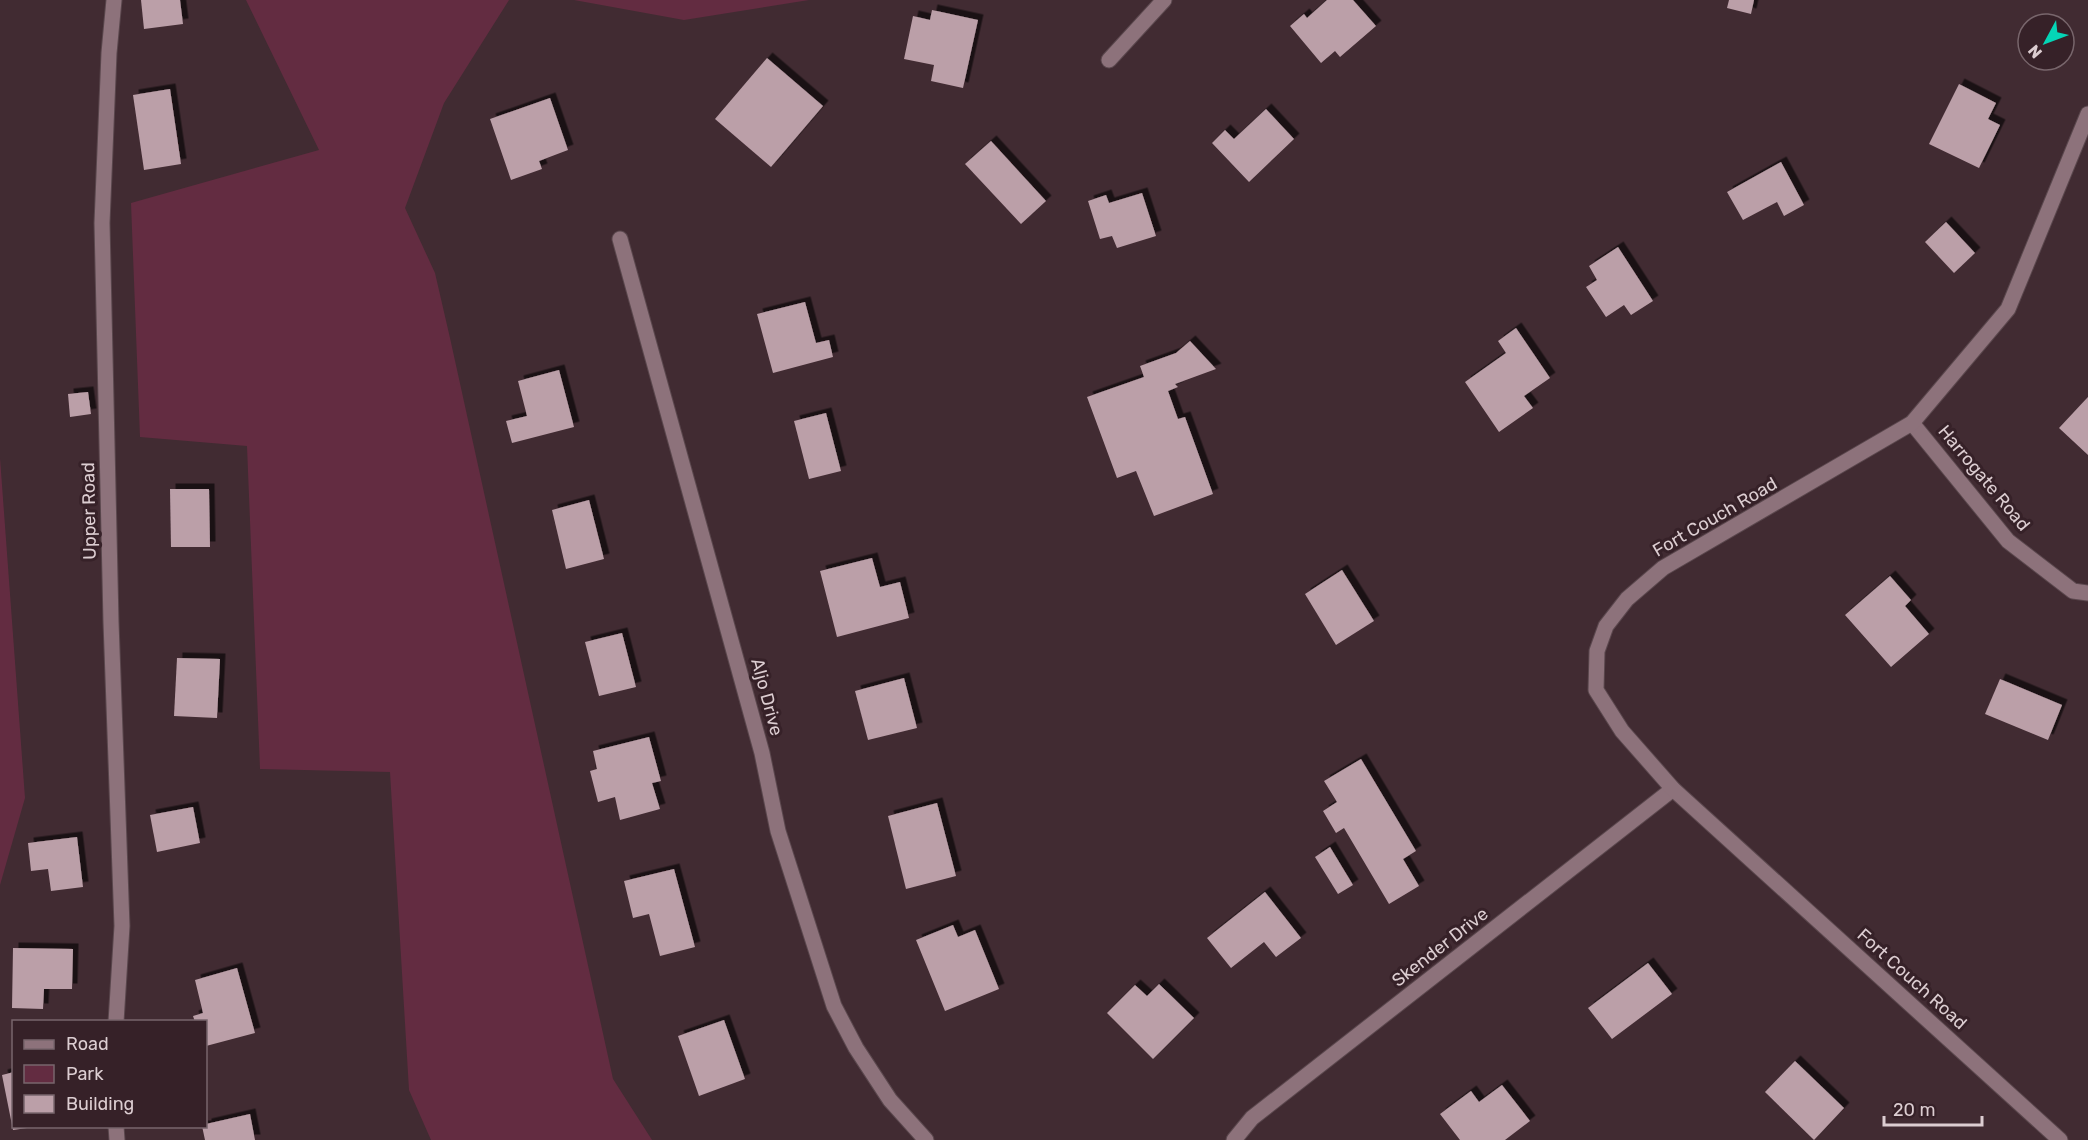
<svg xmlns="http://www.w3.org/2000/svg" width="2088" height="1140" font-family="Rubik,sans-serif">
<defs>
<filter id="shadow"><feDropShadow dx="5.5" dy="-5.5" stdDeviation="0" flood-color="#0009"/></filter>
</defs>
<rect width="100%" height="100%" fill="#412b32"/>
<!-- green -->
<g fill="#632c41">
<path d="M246,0H509L444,103L405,208L435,273L450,338L613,1079L652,1140H431L409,1090L390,772L260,769L247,446L140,437L131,203L319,150Z"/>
<path d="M574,0H809L684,20Z"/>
<path d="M0,458L25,798L0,885Z"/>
</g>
<!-- building -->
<g fill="#bb9fa8" filter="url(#shadow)">
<path d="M141,0H180L183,24L144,29Z"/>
<path d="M1327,0H1353L1376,26L1340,57L1335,51L1321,63L1290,26L1304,14L1307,18Z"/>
<path d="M1729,0H1754L1751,14L1727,8Z"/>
<path d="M932,10L978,20L963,88L931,81L934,65L904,59L913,16L930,20Z"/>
<path d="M767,58L823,106L771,167L715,119Z"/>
<path d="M1959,84L1996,103L1988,119L2000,125L1979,168L1929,144Z"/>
<path d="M170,89L181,164L144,170L133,95Z"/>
<path d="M550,98L568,150L539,161L542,169L511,180L490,119Z"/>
<path d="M1266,109L1294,139L1249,182L1212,143L1225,130L1234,139Z"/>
<path d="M991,141L1046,201L1021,224L965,164Z"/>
<path d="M1781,162L1804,205L1784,216L1777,202L1743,220L1727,192Z"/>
<path d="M1142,193L1156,236L1117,248L1112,236L1100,239L1088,201L1106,195L1109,203Z"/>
<path d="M1946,222L1975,253L1954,273L1925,242Z"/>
<path d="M1618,247L1653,301L1631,315L1624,305L1606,317L1586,287L1597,280L1589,266Z"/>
<path d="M805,302L816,343L829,340L833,357L773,373L757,314Z"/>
<path d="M1516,328L1550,378L1524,396L1533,408L1499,432L1465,382L1506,353L1498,341Z"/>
<path d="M1190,341L1216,369L1175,384L1178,387L1168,391L1178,419L1185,417L1213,494L1154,516L1136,471L1117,478L1087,397L1144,377L1140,366L1176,353Z"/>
<path d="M559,370L574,427L512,443L506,421L527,416L518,381Z"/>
<path d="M88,392L91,414L70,417L68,394Z"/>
<path d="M2088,397V455L2059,428Z"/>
<path d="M826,413L841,471L809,479L794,421Z"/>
<path d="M170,489H209L210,547H171Z"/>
<path d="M589,500L604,559L566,569L552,510Z"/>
<path d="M872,558L880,587L900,582L909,618L837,637L820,571Z"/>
<path d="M1342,570L1374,621L1336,645L1305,594Z"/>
<path d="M1890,576L1911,600L1905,606L1929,634L1891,667L1845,615Z"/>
<path d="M622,633L636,687L599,696L585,642Z"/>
<path d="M177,658L220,659L217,718L174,716Z"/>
<path d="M904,678L917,728L868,740L855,691Z"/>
<path d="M2000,679L2062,705L2048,740L1985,714Z"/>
<path d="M649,737L661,781L652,783L660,809L620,820L615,797L598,802L590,771L597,769L593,751Z"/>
<path d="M1361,759L1416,851L1403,859L1419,886L1389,904L1344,828L1336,833L1323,811L1337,802L1324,781Z"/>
<path d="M937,803L956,876L906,889L888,816Z"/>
<path d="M193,807L200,843L157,852L150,815Z"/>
<path d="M77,837L83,887L51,891L48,869L31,871L28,843Z"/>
<path d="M1330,847L1353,885L1338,894L1315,857Z"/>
<path d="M674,869L695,947L660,956L649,914L633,918L624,881Z"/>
<path d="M1265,892L1301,938L1276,957L1264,942L1231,968L1207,938Z"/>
<path d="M953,925L958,937L975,930L999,989L945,1011L916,940Z"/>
<path d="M13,948L73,949L72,989H44L43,1009L12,1008Z"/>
<path d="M1648,963L1672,994L1612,1039L1588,1008Z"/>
<path d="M237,968L255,1033L206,1046V1022H195L193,1016L203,1013L195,980Z"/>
<path d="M1159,984L1194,1018L1153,1059L1107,1013L1135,985L1147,996Z"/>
<path d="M724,1020L745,1079L699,1096L678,1036Z"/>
<path d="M1795,1061L1844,1108L1814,1140L1765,1092Z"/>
<path d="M14,1072V1126L27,1128L13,1130L2,1075Z"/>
<path d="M1502,1085L1530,1121L1505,1140H1460L1440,1114L1471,1091L1479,1102Z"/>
<path d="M250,1114L255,1140H205L202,1126H206V1124Z"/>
</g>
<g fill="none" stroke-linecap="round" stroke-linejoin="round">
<!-- minor casing -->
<g stroke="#5a474d" stroke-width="17">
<g id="minor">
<path d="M114,0L109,53L102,223L111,622L122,926L116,1022"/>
<path d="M1109,60L1164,0"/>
<path d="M620,239L762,753L778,831L834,1006L856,1048L890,1100L926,1140"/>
<path d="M1912,423L2008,541L2073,591L2088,593"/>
<path d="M116,1126L117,1140"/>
<path d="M1234,1140L1252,1118L1673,789"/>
<path d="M2060,1140L1673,789L1622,731L1596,690L1597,651L1606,626L1627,599L1663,568L1912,423L2008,309L2088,114"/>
</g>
</g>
<!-- minor -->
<use href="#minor" stroke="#8d727b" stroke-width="15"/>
</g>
<g text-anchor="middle" stroke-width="6" stroke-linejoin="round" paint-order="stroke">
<!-- street labels -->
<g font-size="18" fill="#dccdd1" stroke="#362128">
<text transform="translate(1984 478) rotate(50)" y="6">Harrogate Road</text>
<text transform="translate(89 511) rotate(-91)" y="6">Upper Road</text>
<text transform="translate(1715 517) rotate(-30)" y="6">Fort Couch Road</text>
<text transform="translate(767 697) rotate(75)" y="6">Aljo Drive</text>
<text transform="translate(1440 947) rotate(-38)" y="6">Skender Drive</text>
<text transform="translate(1912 979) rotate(42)" y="6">Fort Couch Road</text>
</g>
</g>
<!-- legend -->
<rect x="12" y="1020" width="195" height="108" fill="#362128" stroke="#78666c" stroke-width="1.5"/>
<rect x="24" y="1040" width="30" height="9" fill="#8d727b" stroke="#78666c" stroke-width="1.5"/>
<text x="66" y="1050" font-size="18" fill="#dccdd1">Road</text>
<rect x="24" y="1065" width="30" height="18" fill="#632c41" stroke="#78666c" stroke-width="1.5"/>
<text x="66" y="1080" font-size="18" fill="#dccdd1">Park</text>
<rect x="24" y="1095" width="30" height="18" fill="#bb9fa8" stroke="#78666c" stroke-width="1.5"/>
<text x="66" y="1110" font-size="18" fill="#dccdd1">Building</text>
<!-- north arrow -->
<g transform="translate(2046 42) rotate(229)"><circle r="28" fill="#362128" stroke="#78666c" stroke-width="1.5"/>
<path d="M0-4.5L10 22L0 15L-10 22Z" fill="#04d5b6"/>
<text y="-9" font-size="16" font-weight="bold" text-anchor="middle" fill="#dccdd1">N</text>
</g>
<!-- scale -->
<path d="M1884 1116v9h98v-9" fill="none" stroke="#dccdd1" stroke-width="3"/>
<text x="1893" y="1116" font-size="18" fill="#dccdd1" stroke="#362128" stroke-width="4.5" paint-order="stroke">20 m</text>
</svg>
